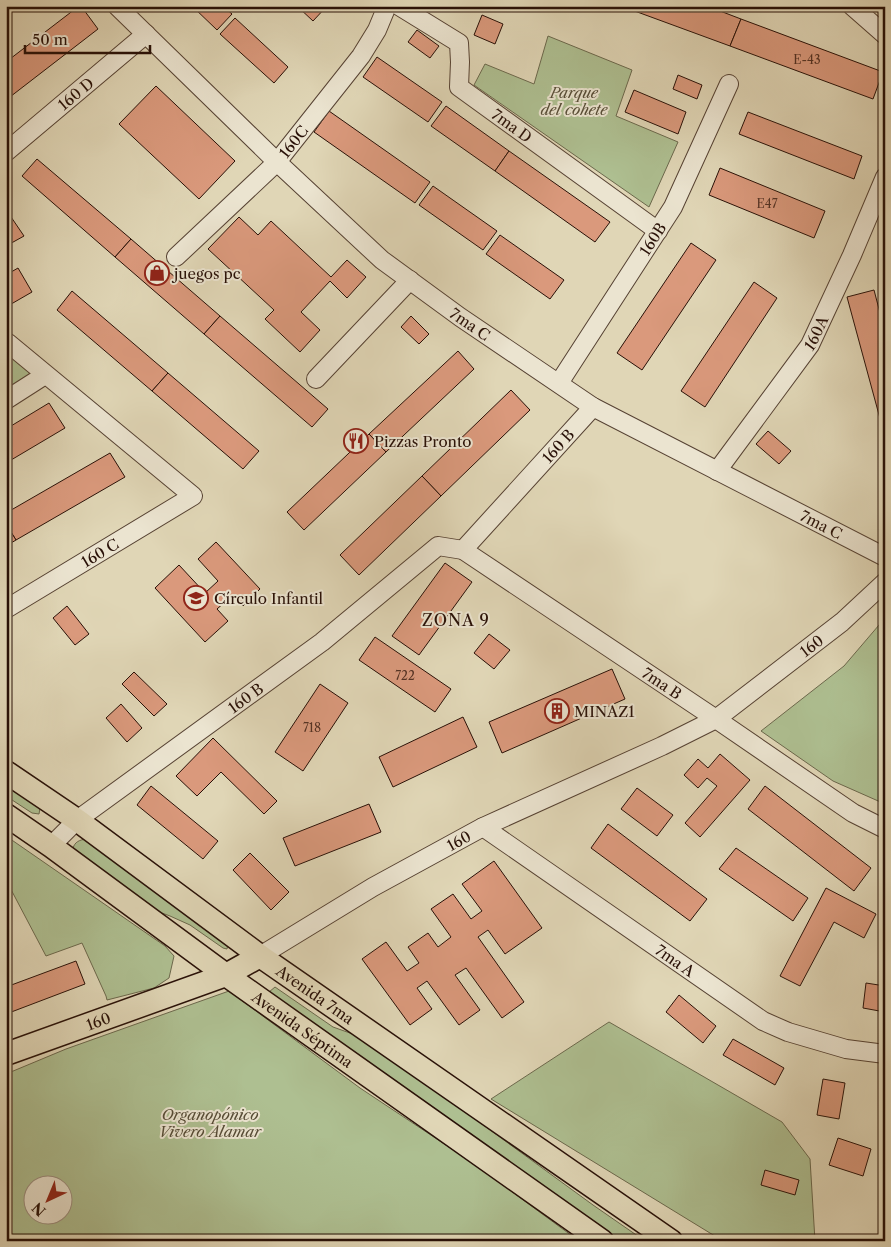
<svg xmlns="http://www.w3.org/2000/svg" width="891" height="1247" font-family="'Libre Caslon Text',serif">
<rect width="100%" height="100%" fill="#e0d6b6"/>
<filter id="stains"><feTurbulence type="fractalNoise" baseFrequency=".004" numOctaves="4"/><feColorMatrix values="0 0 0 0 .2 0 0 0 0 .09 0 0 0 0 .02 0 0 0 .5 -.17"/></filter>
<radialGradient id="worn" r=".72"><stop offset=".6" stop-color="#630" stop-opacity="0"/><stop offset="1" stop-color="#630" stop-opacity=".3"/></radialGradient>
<g fill="#aebf91" stroke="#6b684c" fill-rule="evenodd">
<polygon points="548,36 632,70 616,116 678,142 649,207 474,85 485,64 534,84"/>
<polygon points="6,344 45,375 6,400"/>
<polygon points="885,618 885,804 833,781 761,731 844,666"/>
<polygon points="6,783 40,808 39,814 32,813 6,796"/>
<polygon points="6,836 165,946 174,956 169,978 154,988 107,1000 106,996 82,943 46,956 6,880"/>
<path d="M86,839L228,944L227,949L223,948L190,925L170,916L154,910L73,848C75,842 79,840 86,839Z"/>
<polygon points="275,987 333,1027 364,1038 593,1205 645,1241 621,1241 269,992"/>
<path d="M229,991L360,1088L473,1163L579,1241H6V1074L66,1049ZM32,1184H62V1214H32Z"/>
<polygon points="609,1022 782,1122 810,1159 815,1241 723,1241 491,1099"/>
</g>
<g fill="#da997c" stroke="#281007">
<polygon points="79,6 81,6 98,29 6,100 6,62"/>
<polygon points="192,6 223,6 232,14 217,30"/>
<polygon points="297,6 327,6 313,21"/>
<polygon points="621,6 707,6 741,19 730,46"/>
<polygon points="482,15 503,24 495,44 474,35"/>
<polygon points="235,18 288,67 274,83 220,34"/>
<polygon points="741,19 883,72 873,99 730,46"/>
<polygon points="417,30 439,46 430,58 408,42"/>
<polygon points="377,57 442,102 428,122 363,77"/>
<polygon points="678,75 702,85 697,99 673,89"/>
<polygon points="156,86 235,161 199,199 119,124"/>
<polygon points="634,90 686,112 678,134 625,112"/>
<polygon points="446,106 509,151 495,171 431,126"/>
<polygon points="329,111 430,182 415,203 314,132"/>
<polygon points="748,112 862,156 854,179 739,134"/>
<polygon points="509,151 610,222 595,242 495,171"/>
<polygon points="37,159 131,239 115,257 22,176"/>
<polygon points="720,168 825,211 814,238 709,195"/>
<polygon points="433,186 497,231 483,250 419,205"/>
<polygon points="9,214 24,236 6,246 6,215"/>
<polygon points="239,217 258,235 271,221 331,277 347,260 366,277 347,298 330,281 301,312 320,330 300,352 265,319 274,310 208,249"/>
<polygon points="500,235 564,280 550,299 486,254"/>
<polygon points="131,239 220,316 204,334 115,257"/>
<polygon points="691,243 716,260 642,370 617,353"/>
<polygon points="18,268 32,292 6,307 6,275"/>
<polygon points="754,282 777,298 705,407 681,391"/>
<polygon points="874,290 885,332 885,437 847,297"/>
<polygon points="72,291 168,373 152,391 57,310"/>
<polygon points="220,316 328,409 312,427 204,334"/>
<polygon points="411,316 429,334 419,344 401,327"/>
<polygon points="458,351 474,369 386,452 369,434"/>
<polygon points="168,373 259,451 243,469 152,391"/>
<polygon points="511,390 530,410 441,496 422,476"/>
<polygon points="49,403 65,428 6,463 6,429"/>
<polygon points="768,431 791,451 779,464 756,444"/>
<polygon points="369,434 386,452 304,530 287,512"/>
<polygon points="110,453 125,477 16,540 6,524 6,513"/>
<polygon points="422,476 441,496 359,575 340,555"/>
<polygon points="6,524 16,540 6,546"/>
<polygon points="216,542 260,589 243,606 233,595 217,609 228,621 205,642 155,588 179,565 205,593 218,581 198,559"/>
<polygon points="445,563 472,582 419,655 392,636"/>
<polygon points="67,606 89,634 75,645 53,618"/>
<polygon points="489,634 510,650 494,669 474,653"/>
<polygon points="375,637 451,689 435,712 359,660"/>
<polygon points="612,669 625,699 502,753 489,722"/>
<polygon points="134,672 167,704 154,716 122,684"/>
<polygon points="320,684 348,703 303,771 275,752"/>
<polygon points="121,704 142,728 127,742 106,718"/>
<polygon points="463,717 477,747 393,787 379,757"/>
<polygon points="213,738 277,801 264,814 221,772 197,796 176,776"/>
<polygon points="720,754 750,780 700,837 685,823 717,786 707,778 698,788 684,775 698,759 708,768"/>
<polygon points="151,786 218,841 203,859 137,805"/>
<polygon points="765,786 871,868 854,891 748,809"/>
<polygon points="637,788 673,815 657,836 621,809"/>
<polygon points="369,804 381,832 295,866 283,838"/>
<polygon points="608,824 707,899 690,921 591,848"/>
<polygon points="736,848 808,898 793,921 719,869"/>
<polygon points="250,853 289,892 271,910 233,870"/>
<polygon points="494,861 542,928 505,954 488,930 478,937 524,1002 502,1018 466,968 455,975 480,1010 459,1025 427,981 417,988 432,1009 410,1025 362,959 386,942 407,971 419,963 408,947 428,933 438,947 451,937 431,909 453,894 471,919 482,911 462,884"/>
<polygon points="826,888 876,914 864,938 834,922 800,986 780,976"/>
<polygon points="76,961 85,984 6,1014 6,987"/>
<polygon points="866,983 885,986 885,1012 863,1008"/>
<polygon points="679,995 716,1026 703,1043 666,1012"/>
<polygon points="733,1039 784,1068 775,1085 723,1055"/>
<polygon points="823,1079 845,1083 839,1119 817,1115"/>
<polygon points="838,1138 871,1149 863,1176 829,1165"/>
<polygon points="765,1170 799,1180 795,1195 761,1185"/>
</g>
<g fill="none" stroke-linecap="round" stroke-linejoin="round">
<defs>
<g id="minor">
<path id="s1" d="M117,6L277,162L382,260L460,317L593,407L885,557"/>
<path id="s2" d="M399,6L459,43L460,62L459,87L658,231"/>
<polyline points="852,6 885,35"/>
<path id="s3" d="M6,152L146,34"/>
<path id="s4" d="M176,257L277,162L361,56L377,30L387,6"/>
<polyline points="6,344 8,343 193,496 6,609"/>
<polyline points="316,379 410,280"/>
<path id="s5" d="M559,383L673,207L729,84"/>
<polyline points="6,400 45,375"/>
<path id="s6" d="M717,471L810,345L852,255L885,177"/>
<path id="s7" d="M463,550L593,407"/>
<path id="s8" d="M483,827L763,1021L788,1032L846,1049L885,1054"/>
<path id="s9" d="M51,846L77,820L322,642L438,546L463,550L716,719L853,813L885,829"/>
<path id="s10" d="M260,956L373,887L483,827L662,746L716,719L842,622L885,582"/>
</g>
<g id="major">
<path id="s11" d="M6,772L77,820L260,956L671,1241"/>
<path id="s12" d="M6,815L51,846L226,975L602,1241"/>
<path id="s13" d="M6,1054L226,975L260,956"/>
</g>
</defs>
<use href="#minor" stroke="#564233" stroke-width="20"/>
<use href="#major" stroke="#281007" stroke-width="25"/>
<use href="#minor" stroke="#ebe4d0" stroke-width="18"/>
<use href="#major" stroke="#e0d6b6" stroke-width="22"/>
</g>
<defs>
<symbol id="shop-ring" viewBox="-11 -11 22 22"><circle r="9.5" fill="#ebe4d0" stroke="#8f2418" stroke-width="1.5"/><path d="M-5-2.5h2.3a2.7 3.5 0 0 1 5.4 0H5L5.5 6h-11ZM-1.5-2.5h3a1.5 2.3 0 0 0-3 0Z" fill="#8f2418"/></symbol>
<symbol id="restaurant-ring" viewBox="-11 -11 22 22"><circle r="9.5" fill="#ebe4d0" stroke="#8f2418" stroke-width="1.5"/><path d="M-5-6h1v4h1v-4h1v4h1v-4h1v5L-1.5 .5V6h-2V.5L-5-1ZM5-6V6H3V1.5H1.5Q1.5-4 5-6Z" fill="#8f2418"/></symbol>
<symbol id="school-ring" viewBox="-11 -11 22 22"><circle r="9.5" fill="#ebe4d0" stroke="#8f2418" stroke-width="1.5"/><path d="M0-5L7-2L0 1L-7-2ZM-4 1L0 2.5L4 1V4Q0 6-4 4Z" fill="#8f2418"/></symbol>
<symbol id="building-ring" viewBox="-11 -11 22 22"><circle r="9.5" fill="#ebe4d0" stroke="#8f2418" stroke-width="1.5"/><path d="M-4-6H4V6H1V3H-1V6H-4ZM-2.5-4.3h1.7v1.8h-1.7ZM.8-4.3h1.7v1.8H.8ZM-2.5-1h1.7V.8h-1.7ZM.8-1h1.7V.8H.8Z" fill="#8f2418"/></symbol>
</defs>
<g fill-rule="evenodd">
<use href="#shop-ring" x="143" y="259" width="28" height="28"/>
<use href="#restaurant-ring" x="342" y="427" width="28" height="28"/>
<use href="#school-ring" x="182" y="584" width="28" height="28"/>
<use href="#building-ring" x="543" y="697" width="28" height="28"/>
</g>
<g text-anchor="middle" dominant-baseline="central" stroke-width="4" stroke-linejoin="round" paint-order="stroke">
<g font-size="12" fill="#543224">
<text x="807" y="59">E-43</text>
<text x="767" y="203">E47</text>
<text x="405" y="675">722</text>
<text x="312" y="727">718</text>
</g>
<g font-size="15" font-style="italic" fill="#574d37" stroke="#ebe4d0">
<text x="574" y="92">Parque<tspan x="574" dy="17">del cohete</tspan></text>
<text x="210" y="1114">Organopónico<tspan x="210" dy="17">Vivero Alamar</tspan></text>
</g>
<g font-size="15" fill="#281007" stroke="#ebe4d0">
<text stroke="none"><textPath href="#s3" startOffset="91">160 D</textPath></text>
<text stroke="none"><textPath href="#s2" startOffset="180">7ma D</textPath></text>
<text stroke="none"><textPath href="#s4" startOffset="165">160C</textPath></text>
<text stroke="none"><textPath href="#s5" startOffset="172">160B</textPath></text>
<text stroke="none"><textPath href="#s1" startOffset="476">7ma C</textPath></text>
<text stroke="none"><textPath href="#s6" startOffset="170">160A</textPath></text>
<text stroke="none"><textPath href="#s7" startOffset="141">160 B</textPath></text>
<text stroke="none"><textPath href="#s1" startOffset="881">7ma C</textPath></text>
<text transform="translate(100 553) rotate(-31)">160 C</text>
<text stroke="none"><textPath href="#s10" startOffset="635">160</textPath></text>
<text stroke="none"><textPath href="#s9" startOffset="755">7ma B</textPath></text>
<text stroke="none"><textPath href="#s9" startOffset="245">160 B</textPath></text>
<text stroke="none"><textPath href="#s10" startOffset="230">160</textPath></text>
<text stroke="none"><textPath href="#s8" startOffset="234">7ma A</textPath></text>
<text stroke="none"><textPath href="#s11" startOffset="381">Avenida 7ma</textPath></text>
<text stroke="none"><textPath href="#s13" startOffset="98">160</textPath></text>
<text stroke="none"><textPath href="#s12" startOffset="366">Avenida Séptima</textPath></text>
</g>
<g font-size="15" fill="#281007" stroke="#ebe4d0" text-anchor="start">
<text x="174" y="273">juegos pc</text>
<text x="374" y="441">Pizzas Pronto</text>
<text x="214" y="598">Círculo Infantil</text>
<text x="574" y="711">MINAZ1</text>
</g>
<g font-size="16" letter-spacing="1" fill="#281007" stroke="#ebe4d0">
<text x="456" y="620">ZONA 9</text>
</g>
</g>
<rect width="891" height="1247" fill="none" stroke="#e0d6b6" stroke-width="25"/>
<rect x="8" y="8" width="876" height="1232" fill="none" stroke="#281007" stroke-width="2.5"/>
<rect x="12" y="12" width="866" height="1222" fill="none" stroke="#281007"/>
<g transform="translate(48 1200) rotate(224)"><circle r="24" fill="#ebe4d0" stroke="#9d8f80"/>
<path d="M0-4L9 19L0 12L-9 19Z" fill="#8f2418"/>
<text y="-8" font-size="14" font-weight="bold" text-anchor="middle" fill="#281007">N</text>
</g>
<path d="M25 45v8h125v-8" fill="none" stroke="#281007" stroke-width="2.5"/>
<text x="32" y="45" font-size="15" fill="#281007" stroke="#ebe4d0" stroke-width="4" paint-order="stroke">50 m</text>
<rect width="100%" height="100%" filter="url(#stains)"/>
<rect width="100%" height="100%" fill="url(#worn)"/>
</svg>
